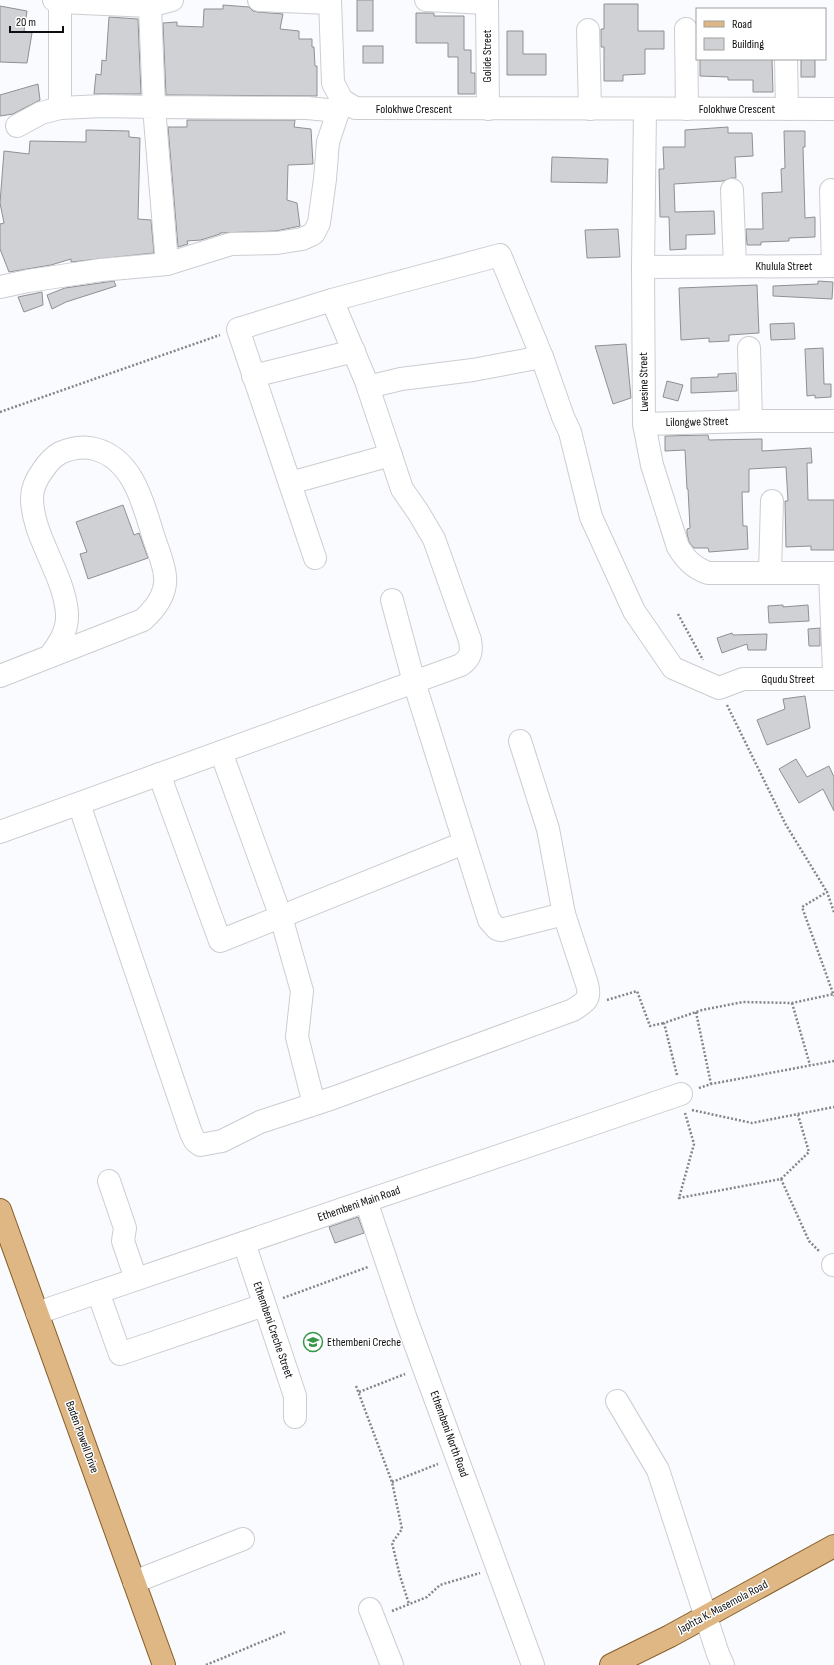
<svg xmlns="http://www.w3.org/2000/svg" width="834" height="1665" font-family="'Sofia Sans Condensed',sans-serif">
<rect width="100%" height="100%" fill="#f9fbfe"/>
<g fill="#cfd1d5" stroke="#8e9094">
<rect x="357" y="0" width="16" height="31"/>
<polygon points="604,4 638,4 638,31 664,31 664,49 645,49 645,74 623,75 623,81 604,81 604,47 601,47 601,29 604,29"/>
<polygon points="223,5 249,7 253,11 258,12 283,14 280,29 299,31 299,39 312,39 312,47 314,47 315,66 317,66 317,96 166,95 163,23 177,22 177,26 203,27 204,9 223,9"/>
<polygon points="0,6 27,11 24,31 32,33 27,63 0,62"/>
<polygon points="416,13 434,13 434,16 464,16 464,50 471,50 471,73 475,73 475,94 458,94 458,57 448,57 448,43 416,43"/>
<polygon points="109,17 138,19 141,94 94,94 96,74 101,75 102,60 106,61"/>
<polygon points="507,31 523,31 523,54 546,54 546,75 507,75"/>
<rect x="363" y="46" width="20" height="17"/>
<polygon points="700,59 772,59 773,92 753,92 753,80 728,80 728,77 700,76"/>
<rect x="801" y="59" width="14" height="18"/>
<polygon points="38,84 40,100 13,114 0,116 0,95"/>
<polygon points="187,120 295,120 294,127 311,129 313,164 288,165 287,200 297,203 300,226 276,231 220,233 220,234 201,240 187,241 188,244 178,247 168,127 187,127"/>
<polygon points="728,127 728,133 752,133 753,156 735,157 736,178 731,178 723,181 674,184 675,212 714,211 715,234 686,235 686,249 670,250 669,217 660,217 659,169 664,169 663,147 685,147 685,130"/>
<polygon points="86,130 129,131 129,137 140,138 138,219 151,220 154,253 71,262 71,259 51,265 9,272 0,249 0,224 4,223 0,203 4,151 29,154 30,141 86,142"/>
<polygon points="784,131 805,131 805,147 803,147 805,218 815,217 815,237 789,238 789,241 761,242 761,245 747,245 746,229 763,229 762,193 782,192 781,169 785,168"/>
<polygon points="552,157 608,159 607,183 551,182"/>
<polygon points="618,229 620,257 587,258 585,230"/>
<polygon points="114,281 116,286 66,302 52,309 47,295 65,288"/>
<polygon points="818,281 833,282 832,299 773,296 773,286 818,284"/>
<polygon points="757,285 759,333 729,335 729,341 709,342 709,338 681,340 679,288"/>
<polygon points="42,292 43,305 24,312 18,297"/>
<polygon points="794,323 795,339 771,340 770,324"/>
<polygon points="626,344 631,398 613,404 595,346"/>
<polygon points="823,348 824,384 831,384 831,397 815,398 815,395 807,396 805,349"/>
<polygon points="736,373 737,391 691,393 691,378 718,377 718,374"/>
<polygon points="667,381 683,385 678,401 663,397"/>
<polygon points="708,435 709,440 762,439 762,451 811,448 812,463 807,463 808,500 834,500 834,550 811,550 811,546 786,547 785,501 788,501 786,467 749,469 749,492 742,492 743,526 747,526 748,549 709,552 708,548 694,548 689,542 687,534 687,529 690,528 688,489 687,489 685,450 665,451 665,436"/>
<polygon points="123,505 134,535 139,533 148,558 88,579 80,554 87,552 76,522"/>
<polygon points="783,605 783,607 808,605 809,621 769,623 768,606"/>
<polygon points="820,628 820,646 809,646 808,629"/>
<polygon points="732,633 733,635 767,634 766,650 748,650 747,644 722,653 717,638"/>
<polygon points="805,696 810,728 767,745 757,720 785,709 783,699"/>
<polygon points="796,759 807,777 829,766 834,777 834,811 823,789 799,803 779,769"/>
<polygon points="358,1217 364,1233 335,1243 329,1227"/>
</g>
<g fill="none" stroke-linecap="round" stroke-linejoin="round">
<defs>
<g id="minor">
<polyline points="54,0 60,2 150,6 172,0"/>
<polyline points="259,0 330,3"/>
<polyline points="330,0 333,83 342,100 355,108 834,109"/>
<polyline points="426,0 487,3"/>
<polyline points="487,0 488,109"/>
<polyline points="60,2 60,108 103,106 154,107 167,264"/>
<polyline points="150,6 154,107 307,108 338,111"/>
<polyline points="686,29 687,109"/>
<polyline points="588,30 590,109"/>
<polyline points="786,59 787,109"/>
<path d="M645,109L643,267L644,424L652,465L678,547C686,560 694,568 708,573H834"/>
<polyline points="17,126 41,113 60,108"/>
<polyline points="732,190 735,266"/>
<polyline points="831,190 833,266"/>
<polyline points="643,267 834,266"/>
<polyline points="0,287 28,281 101,270 167,264 231,244 277,243 302,239 311,235 314,233 319,223 325,179 328,142 342,100"/>
<polyline points="749,348 751,421"/>
<polyline points="253,376 354,351"/>
<polyline points="368,387 401,379 473,370 542,357"/>
<polyline points="644,424 751,421 834,421"/>
<polyline points="290,483 391,455"/>
<polyline points="315,558 238,329 332,300 500,255 542,357 563,417 570,432 591,517 634,611 673,668 719,688 743,679 834,679"/>
<polyline points="770,573 772,501"/>
<polyline points="830,573 834,671"/>
<polyline points="392,600 414,682 489,920 497,929 501,930 564,914"/>
<path d="M0,676L143,620C155,609 167,594 165,576C164,563 157,548 153,535C143,503 133,459 95,449C84,446 71,448 60,453C53,457 47,464 43,470C37,478 32,488 32,498C32,536 64,574 67,613C68,631 59,644 49,657"/>
<polyline points="221,752 281,917 302,991 297,1037 314,1104"/>
<polyline points="159,774 220,941 464,843"/>
<path d="M79,804L191,1133L195,1141L200,1145L222,1141L260,1122L333,1098L573,1010C586,1002 591,999 587,984L564,914L548,829L520,741"/>
<path d="M0,832L461,665C471,658 472,651 470,640L434,539L418,512L402,489L366,381L332,300"/>
<polyline points="109,1181 125,1228 123,1241 136,1279"/>
<polyline points="366,1201 406,1319 533,1665"/>
<polyline points="244,1243 295,1396 295,1417"/>
<polyline points="833,1265 834,1265"/>
<polyline points="98,1292 120,1354 264,1305"/>
<polyline points="37,1313 681,1094"/>
<polyline points="617,1401 658,1470 718,1654 723,1665"/>
<polyline points="134,1582 243,1539"/>
<polyline points="370,1609 392,1665"/>
</g>
<g id="major">
<polyline points="0,1210 164,1665"/>
<polyline points="611,1665 670,1636 834,1546"/>
</g>
</defs>
<use href="#minor" stroke="#cbcdd1" stroke-width="24"/>
<use href="#major" stroke="#875d26" stroke-width="24"/>
<g stroke="#838587" stroke-width="2.5" stroke-dasharray="2 2" stroke-linecap="butt">
<polyline points="0,412 220,335"/>
<polyline points="678,614 703,660"/>
<polyline points="727,705 786,825 827,892"/>
<polyline points="834,912 827,892 802,907 834,996"/>
<polyline points="607,1000 637,991 650,1026 664,1023"/>
<polyline points="792,1003 810,1065"/>
<polyline points="696,1012 711,1084"/>
<polyline points="677,1075 664,1023 702,1010 743,1002 792,1003 834,994"/>
<polyline points="699,1088 711,1084 834,1061"/>
<polyline points="692,1110 752,1123 834,1107"/>
<polyline points="685,1113 694,1144 679,1198 781,1179 809,1241 820,1252"/>
<polyline points="781,1179 809,1152 798,1115"/>
<polyline points="283,1298 368,1267"/>
<polyline points="356,1386 392,1482 402,1529 392,1543 400,1576 409,1604"/>
<polyline points="359,1392 405,1374"/>
<polyline points="392,1482 438,1464"/>
<polyline points="392,1611 427,1597 440,1585 480,1573"/>
<polyline points="206,1665 285,1632"/>
</g>
<use href="#minor" stroke="#fff" stroke-width="22"/>
<use href="#major" stroke="#deb785" stroke-width="22"/>
</g>
<defs>
<symbol id="school-ring" viewBox="-11 -11 22 22"><circle r="9.5" fill="#fff" stroke="#389649" stroke-width="1.5"/><path d="M0-5L7-2L0 1L-7-2ZM-4 1L0 2.5L4 1V4Q0 6-4 4Z" fill="#389649"/></symbol>
</defs>
<g fill-rule="evenodd">
<use href="#school-ring" x="302" y="1331" width="22" height="22"/>
</g>
<g text-anchor="middle" dominant-baseline="central" stroke-width="3" stroke-linejoin="round" paint-order="stroke">
<g font-size="12" fill="#0d0e0f" stroke="#fff">
<text transform="translate(487 56) rotate(-90)">Golide Street</text>
<text x="414" y="109">Folokhwe Crescent</text>
<text x="737" y="109">Folokhwe Crescent</text>
<text x="784" y="266">Khulula Street</text>
<text transform="translate(644 382) rotate(-91)">Lwesine Street</text>
<text transform="translate(697 422) rotate(-1)">Lilongwe Street</text>
<text x="788" y="679">Gqudu Street</text>
<text transform="translate(359 1204) rotate(-19)">Ethembeni Main Road</text>
<text transform="translate(273 1330) rotate(71)">Ethembeni Creche Street</text>
<text transform="translate(449 1434) rotate(70)">Ethembeni North Road</text>
<text transform="translate(82 1437) rotate(70)">Baden Powell Drive</text>
<text transform="translate(723 1607) rotate(-28)">Japhta K. Masemola Road</text>
</g>
<g font-size="12" fill="#0d0e0f" stroke="#fff" text-anchor="start">
<text x="327" y="1342">Ethembeni Creche</text>
</g>
</g>
<rect x="696" y="8" width="130" height="52" fill="#ffffff" stroke="#9e9f9f"/>
<rect x="704" y="21" width="20" height="6" fill="#deb785" stroke="#9e9f9f"/>
<text x="732" y="28" font-size="12" fill="#0d0e0f">Road</text>
<rect x="704" y="38" width="20" height="12" fill="#cfd1d5" stroke="#9e9f9f"/>
<text x="732" y="48" font-size="12" fill="#0d0e0f">Building</text>
<path d="M10 26v6h53v-6" fill="none" stroke="#0d0e0f" stroke-width="2"/>
<text x="16" y="26" font-size="12" fill="#0d0e0f" stroke="#ffffff" stroke-width="3" paint-order="stroke">20 m</text>
</svg>
